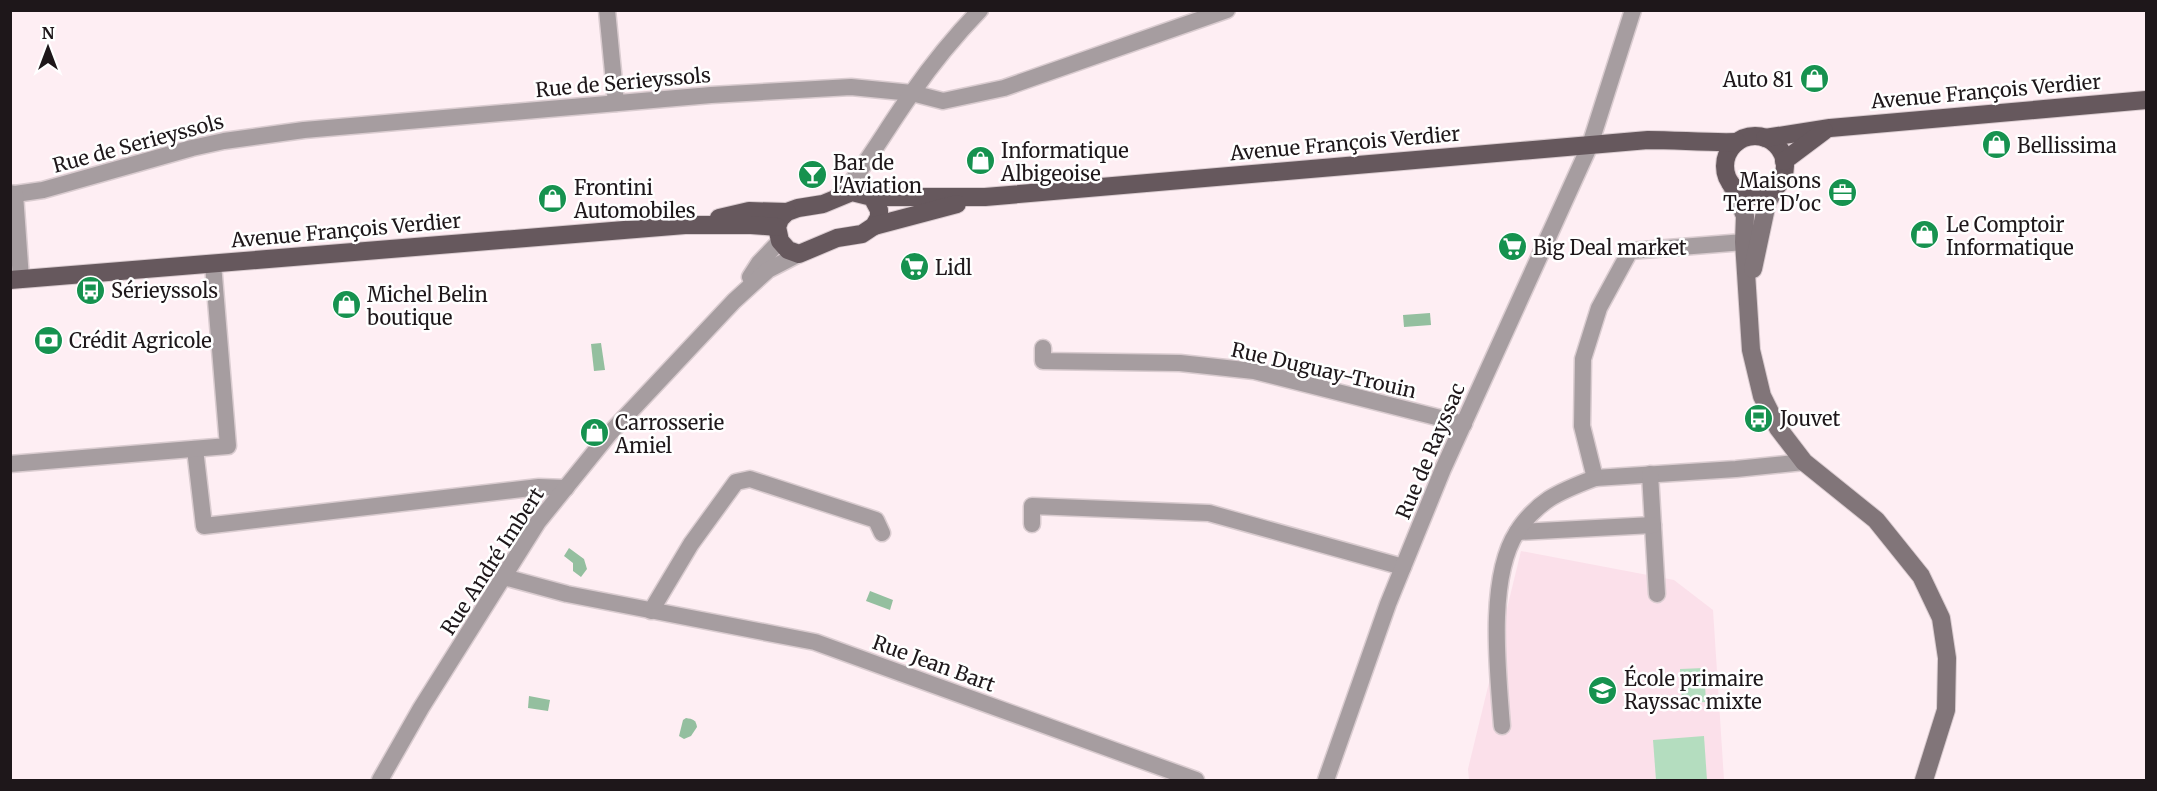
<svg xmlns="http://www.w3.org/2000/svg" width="2157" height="791" font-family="Merriweather,serif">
<rect width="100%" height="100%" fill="#feeef3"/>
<polygon fill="#fbe0ea" points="1521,551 1674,580 1713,610 1724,780 1469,780 1468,769"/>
<g fill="#b4ddbf">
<polygon points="1704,668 1706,702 1682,703 1680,669"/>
<polygon points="1704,736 1707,780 1656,780 1653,740"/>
</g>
<g fill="#94bf9f">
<polygon points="1430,313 1431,325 1404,327 1403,315"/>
<polygon points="601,343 605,370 594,371 591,344"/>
<polygon points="569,548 584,559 587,569 581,577 573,571 573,563 564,556"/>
<polygon points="870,591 893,600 890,610 866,601"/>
<polygon points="529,696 550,700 548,711 528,708"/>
<path d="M686,718C693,719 696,720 697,727L691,736L684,739L679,736L683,720Z"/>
</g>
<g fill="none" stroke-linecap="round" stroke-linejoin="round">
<defs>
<g id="street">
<polyline points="607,10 616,103"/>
<polyline points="10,193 15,194 43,190 192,148 224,141 304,130 711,95 851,87 912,93 943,101 1004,88 1227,10"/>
<polyline points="15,194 21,279"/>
<path d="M840,197C867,164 887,128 912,93C932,64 955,36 980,10"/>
<polyline points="1744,242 1630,251 1599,308 1583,359 1582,426 1595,478 1736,469 1804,462"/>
<polyline points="750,277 759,263 780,241"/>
<polyline points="1043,348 1043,361 1180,363 1254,371 1464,424"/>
<polyline points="195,449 204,526 539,487 566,488"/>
<polyline points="10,464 228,446 213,264"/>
<polyline points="1650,474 1657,594"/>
<polyline points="1032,524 1032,506 1209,513 1403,567"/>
<polyline points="1517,532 1653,525"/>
<polyline points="504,577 567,594 815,642 1196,780"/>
<polyline points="651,611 691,544 736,482 750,479 876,520 882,533"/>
<path d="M1502,726C1498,673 1487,578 1517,532C1524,520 1537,507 1549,499C1563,490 1579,484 1595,478"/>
<polyline points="380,780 421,708 538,522 610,433 734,301 768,270 799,254"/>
<polyline points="1326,780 1388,604 1443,469 1590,145 1633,10"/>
</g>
<g id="secondary">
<polyline points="1731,184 1745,216 1744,242 1751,350 1762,396 1778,428 1804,462 1876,520 1921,576 1941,618 1947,658 1946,710 1924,780"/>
<polyline points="1753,269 1767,203 1777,185"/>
</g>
<g id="primary">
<circle cx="1755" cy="166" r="30"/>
<polyline points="1765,138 1830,128 2146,100"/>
<polyline points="1784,161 1824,131"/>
<path d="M872,197L879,210V217L874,226L862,234L837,238L799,254L788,250L780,241L777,227L780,219L787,212L798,208L823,204L852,192L872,197H985L1648,140C1678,140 1707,143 1737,142"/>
<polyline points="719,218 749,211 787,212"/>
<polyline points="874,226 957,204"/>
<polyline points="10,280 685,225 751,225 777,227"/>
</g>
</defs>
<use href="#street" stroke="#daccd0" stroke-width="19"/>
<use href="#secondary" stroke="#daccd0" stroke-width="20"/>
<use href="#primary" stroke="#daccd0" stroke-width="20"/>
<use href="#street" stroke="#a69da0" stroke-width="16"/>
<use href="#secondary" stroke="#817579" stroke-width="18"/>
<use href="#primary" stroke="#66585d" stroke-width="18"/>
</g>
<defs>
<symbol id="shop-disc" viewBox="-11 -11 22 22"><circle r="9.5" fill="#16924f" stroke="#fff"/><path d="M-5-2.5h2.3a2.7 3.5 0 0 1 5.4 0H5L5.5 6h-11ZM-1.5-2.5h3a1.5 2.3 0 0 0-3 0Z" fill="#fff"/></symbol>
<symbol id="bar-disc" viewBox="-11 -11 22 22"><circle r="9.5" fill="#16924f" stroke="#fff"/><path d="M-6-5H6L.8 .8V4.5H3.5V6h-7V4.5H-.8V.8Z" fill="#fff"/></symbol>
<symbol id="office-disc" viewBox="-11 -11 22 22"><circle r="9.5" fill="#16924f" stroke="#fff"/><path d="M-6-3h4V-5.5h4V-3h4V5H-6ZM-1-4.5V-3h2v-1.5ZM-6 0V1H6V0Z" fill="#fff"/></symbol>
<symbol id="supermarket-disc" viewBox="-11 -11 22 22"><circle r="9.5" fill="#16924f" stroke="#fff"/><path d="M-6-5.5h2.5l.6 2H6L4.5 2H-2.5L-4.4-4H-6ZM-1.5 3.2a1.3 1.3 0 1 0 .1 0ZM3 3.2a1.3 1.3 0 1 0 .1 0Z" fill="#fff"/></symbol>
<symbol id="bus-disc" viewBox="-11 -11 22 22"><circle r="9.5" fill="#16924f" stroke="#fff"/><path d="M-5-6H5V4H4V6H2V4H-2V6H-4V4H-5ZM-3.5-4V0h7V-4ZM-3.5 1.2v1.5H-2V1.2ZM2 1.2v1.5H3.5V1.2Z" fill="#fff"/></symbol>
<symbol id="bank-disc" viewBox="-11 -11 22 22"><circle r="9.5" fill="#16924f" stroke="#fff"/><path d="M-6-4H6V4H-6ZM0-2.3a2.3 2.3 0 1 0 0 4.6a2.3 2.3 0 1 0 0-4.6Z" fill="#fff"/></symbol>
<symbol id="school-disc" viewBox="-11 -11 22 22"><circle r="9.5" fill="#16924f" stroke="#fff"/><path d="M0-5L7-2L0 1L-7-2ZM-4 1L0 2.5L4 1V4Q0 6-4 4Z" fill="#fff"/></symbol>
</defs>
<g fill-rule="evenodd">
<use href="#shop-disc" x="1798" y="62" width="33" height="33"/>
<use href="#shop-disc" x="1980" y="128" width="33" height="33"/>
<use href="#shop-disc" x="964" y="144" width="33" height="33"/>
<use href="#bar-disc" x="796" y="158" width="33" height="33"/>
<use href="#office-disc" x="1826" y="176" width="33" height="33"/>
<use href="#shop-disc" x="536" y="182" width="33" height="33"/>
<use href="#shop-disc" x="1908" y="218" width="33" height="33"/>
<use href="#supermarket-disc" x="1496" y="230" width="33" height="33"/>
<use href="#supermarket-disc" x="898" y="250" width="33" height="33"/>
<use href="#bus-disc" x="74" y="274" width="33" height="33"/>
<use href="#shop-disc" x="330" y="288" width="33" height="33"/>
<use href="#bank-disc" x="32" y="324" width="33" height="33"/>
<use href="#bus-disc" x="1742" y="402" width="33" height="33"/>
<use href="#shop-disc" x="578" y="416" width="33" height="33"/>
<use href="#school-disc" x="1586" y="674" width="33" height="33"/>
</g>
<g text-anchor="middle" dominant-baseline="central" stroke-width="5" stroke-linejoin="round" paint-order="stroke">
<g font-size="20" fill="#1e171a" stroke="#fff" text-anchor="start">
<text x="1793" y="79" text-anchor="end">Auto 81</text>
<text x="2017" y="145">Bellissima</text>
<text x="1001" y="150">Informatique<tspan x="1001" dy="23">Albigeoise</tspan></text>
<text x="833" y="162">Bar de<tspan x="833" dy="23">l'Aviation</tspan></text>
<text x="1821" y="180" text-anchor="end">Maisons<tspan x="1821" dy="23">Terre D'oc</tspan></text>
<text x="574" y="187">Frontini<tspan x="574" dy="23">Automobiles</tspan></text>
<text x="1946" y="224">Le Comptoir<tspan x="1946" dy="23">Informatique</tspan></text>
<text x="1533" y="247">Big Deal market</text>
<text x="935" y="267">Lidl</text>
<text x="111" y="290">Sérieyssols</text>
<text x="367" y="294">Michel Belin<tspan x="367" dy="23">boutique</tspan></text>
<text x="69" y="340">Crédit Agricole</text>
<text x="1780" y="418">Jouvet</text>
<text x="615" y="422">Carrosserie<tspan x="615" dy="23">Amiel</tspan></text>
<text x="1624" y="678">École primaire<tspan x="1624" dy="23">Rayssac mixte</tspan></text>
</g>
<g font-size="20" fill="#1e171a" stroke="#fff">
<text transform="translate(623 82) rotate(-5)">Rue de Serieyssols</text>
<text transform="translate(1986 91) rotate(-5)">Avenue François Verdier</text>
<text transform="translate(138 143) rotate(-15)">Rue de Serieyssols</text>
<text transform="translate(1345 143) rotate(-5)">Avenue François Verdier</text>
<text transform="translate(346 230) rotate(-5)">Avenue François Verdier</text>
<text transform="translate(1324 370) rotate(13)">Rue Duguay-Trouin</text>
<text transform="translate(1430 451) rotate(-67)">Rue de Rayssac</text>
<text transform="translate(492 561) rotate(-57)">Rue André Imbert</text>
<text transform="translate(934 663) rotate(20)">Rue Jean Bart</text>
</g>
</g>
<rect width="2157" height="791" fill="none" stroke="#1e171a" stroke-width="24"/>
<g transform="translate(48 48)" stroke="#ffffff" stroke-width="4.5" paint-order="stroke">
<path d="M0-4.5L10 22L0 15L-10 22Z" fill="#1e171a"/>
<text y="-9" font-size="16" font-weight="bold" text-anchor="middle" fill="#1e171a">N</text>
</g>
</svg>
